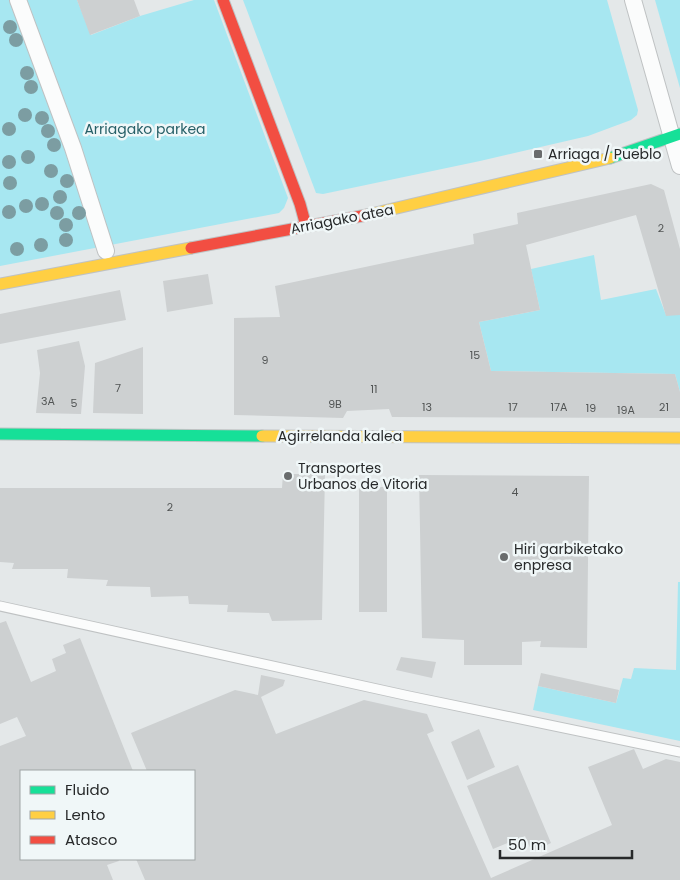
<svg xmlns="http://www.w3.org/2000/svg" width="680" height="880" font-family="Poppins,sans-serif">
<rect width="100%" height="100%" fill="#e4e8e9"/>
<g fill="#a7e7f1">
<polygon points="0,0 77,0 91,35 140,16 194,0 214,0 288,198 284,208 279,213 0,266"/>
<polygon points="243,0 607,0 638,110 637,115 631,120 588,136 480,161 323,194 316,193"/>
<polygon points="655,0 680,0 680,88"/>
<polygon points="594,255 601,300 656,289 666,315 680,315 680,392 675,374 491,371 479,322 540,310 531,269"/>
<polygon points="678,582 680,582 680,741 533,710 538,686 616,703 623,678 631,679 634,668 676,670"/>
</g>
<g fill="#cdd0d1">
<polygon points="77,0 134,0 140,16 90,35"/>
<polygon points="651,184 664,190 680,249 680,315 666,316 636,215 526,245 540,310 479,322 491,371 675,374 680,392 680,418 392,417 389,409 347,411 343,418 234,415 234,318 280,317 275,286 474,244 473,234 518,224 517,213"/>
<polygon points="208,274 213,304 167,312 163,281"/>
<polygon points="120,290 126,320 0,344 0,314"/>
<polygon points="79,341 85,366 81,414 36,413 40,373 37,350"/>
<polygon points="143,347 143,414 93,413 95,363"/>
<polygon points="283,474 325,474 322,620 272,621 269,613 227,612 228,605 189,604 188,596 151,597 150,587 106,586 108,580 67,578 68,569 12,569 14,563 0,562 0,488 282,488"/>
<polygon points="419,475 589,476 587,648 540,647 541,641 522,642 522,665 464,665 464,640 422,638"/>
<rect x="359" y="487" width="28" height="125"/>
<polygon points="6,621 31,682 56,671 52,659 66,653 63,645 80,638 133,771 21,771 21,859 118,859 119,861 107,865 113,880 0,880 0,746 26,736 17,717 0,724 0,623"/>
<polygon points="401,657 436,662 432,678 396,670"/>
<polygon points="541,673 619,690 616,703 538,686"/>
<polygon points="261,675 285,680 283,686 261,697 276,734 364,700 427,714 434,731 427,734 491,878 612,825 588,767 634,749 643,769 666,759 680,762 680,880 145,880 136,859 194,859 194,771 147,771 131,733 235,690 258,695"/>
<polygon points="479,729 495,767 467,780 451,742"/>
<polygon points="518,765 551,843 532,852 525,836 493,849 467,786"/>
</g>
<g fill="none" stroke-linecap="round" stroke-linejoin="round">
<defs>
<polyline id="lane" points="0,606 409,696 680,752"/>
<g id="street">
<polyline points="18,0 73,148 106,251"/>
<polyline points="633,0 680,166"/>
</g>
<g id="fast">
<polyline points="610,158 680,134"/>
<polyline points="0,434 262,436"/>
</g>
<g id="slow">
<polyline points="367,215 610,158"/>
<polyline points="0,284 191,248"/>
<polyline points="262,436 680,438"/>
</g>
<g id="jam">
<polyline points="223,0 300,204 306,226"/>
<polyline points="191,248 367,215"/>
</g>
</defs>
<use href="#lane" stroke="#bfc2c3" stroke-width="11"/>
<use href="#street" stroke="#bfc2c3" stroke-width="18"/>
<use href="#fast" stroke="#bfc2c3" stroke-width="13"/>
<use href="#slow" stroke="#bfc2c3" stroke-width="13"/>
<use href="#jam" stroke="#bfc2c3" stroke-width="13"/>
<use href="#lane" stroke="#fbfcfc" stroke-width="9"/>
<use href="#street" stroke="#fbfcfc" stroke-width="16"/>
<use href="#fast" stroke="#16e098" stroke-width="11"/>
<use href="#slow" stroke="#ffcf43" stroke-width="11"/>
<use href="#jam" stroke="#f24e42" stroke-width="11"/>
</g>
<g fill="#7c9da2">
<circle cx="10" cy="27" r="7"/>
<circle cx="16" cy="40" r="7"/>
<circle cx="27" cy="73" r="7"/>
<circle cx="31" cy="87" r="7"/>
<circle cx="25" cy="115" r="7"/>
<circle cx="42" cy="118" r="7"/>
<circle cx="9" cy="129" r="7"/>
<circle cx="48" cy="131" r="7"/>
<circle cx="54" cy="145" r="7"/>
<circle cx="28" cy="157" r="7"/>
<circle cx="9" cy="162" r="7"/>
<circle cx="51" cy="171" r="7"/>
<circle cx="67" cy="181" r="7"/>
<circle cx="10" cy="183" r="7"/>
<circle cx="60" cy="197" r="7"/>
<circle cx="42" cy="204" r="7"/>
<circle cx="26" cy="206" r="7"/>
<circle cx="9" cy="212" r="7"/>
<circle cx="57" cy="213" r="7"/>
<circle cx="79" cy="213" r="7"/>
<circle cx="66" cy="225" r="7"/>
<circle cx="66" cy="240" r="7"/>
<circle cx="41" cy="245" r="7"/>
<circle cx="17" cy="249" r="7"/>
</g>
<g fill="#696c6d" stroke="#f0f7f8" stroke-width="2">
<rect x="533" y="149" width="10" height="10" rx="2.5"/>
<circle cx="288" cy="476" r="5"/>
<circle cx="504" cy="557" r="5"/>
</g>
<g text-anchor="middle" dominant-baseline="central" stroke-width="5" stroke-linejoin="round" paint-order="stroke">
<g font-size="11" fill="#515454">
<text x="661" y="228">2</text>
<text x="475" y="355">15</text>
<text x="265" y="360">9</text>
<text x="118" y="388">7</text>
<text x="374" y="389">11</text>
<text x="48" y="401">3A</text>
<text x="74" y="403">5</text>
<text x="335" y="404">9B</text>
<text x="427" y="407">13</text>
<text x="513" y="407">17</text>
<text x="559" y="407">17A</text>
<text x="664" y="407">21</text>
<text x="591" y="408">19</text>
<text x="626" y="410">19A</text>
<text x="515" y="492">4</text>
<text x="170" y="507">2</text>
</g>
<g font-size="14" fill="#276068" stroke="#f0f7f8">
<text x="145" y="129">Arriagako parkea</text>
</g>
<g font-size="14" fill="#27292a" stroke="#f0f7f8" text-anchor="start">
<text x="548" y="154">Arriaga / Pueblo</text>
<text x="298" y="468">Transportes<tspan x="298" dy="16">Urbanos de Vitoria</tspan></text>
<text x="514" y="549">Hiri garbiketako<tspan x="514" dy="16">enpresa</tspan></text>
</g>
<g font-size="14" fill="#27292a" stroke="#f0f7f8">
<text transform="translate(342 219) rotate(-11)">Arriagako atea</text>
<text x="340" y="436">Agirrelanda kalea</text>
</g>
</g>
<rect x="20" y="770" width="175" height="90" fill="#f0f7f8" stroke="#a0a5a6"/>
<rect x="30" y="786" width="25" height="8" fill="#16e098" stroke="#a0a5a6"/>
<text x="65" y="795" font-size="15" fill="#27292a">Fluido</text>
<rect x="30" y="811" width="25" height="8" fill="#ffcf43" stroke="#a0a5a6"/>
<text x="65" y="820" font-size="15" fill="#27292a">Lento</text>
<rect x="30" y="836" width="25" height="8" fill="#f24e42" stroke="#a0a5a6"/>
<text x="65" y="845" font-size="15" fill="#27292a">Atasco</text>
<path d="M500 850v8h132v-8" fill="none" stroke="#27292a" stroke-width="2.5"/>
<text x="508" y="850" font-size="15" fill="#27292a" stroke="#f0f7f8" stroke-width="4" paint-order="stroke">50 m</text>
</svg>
